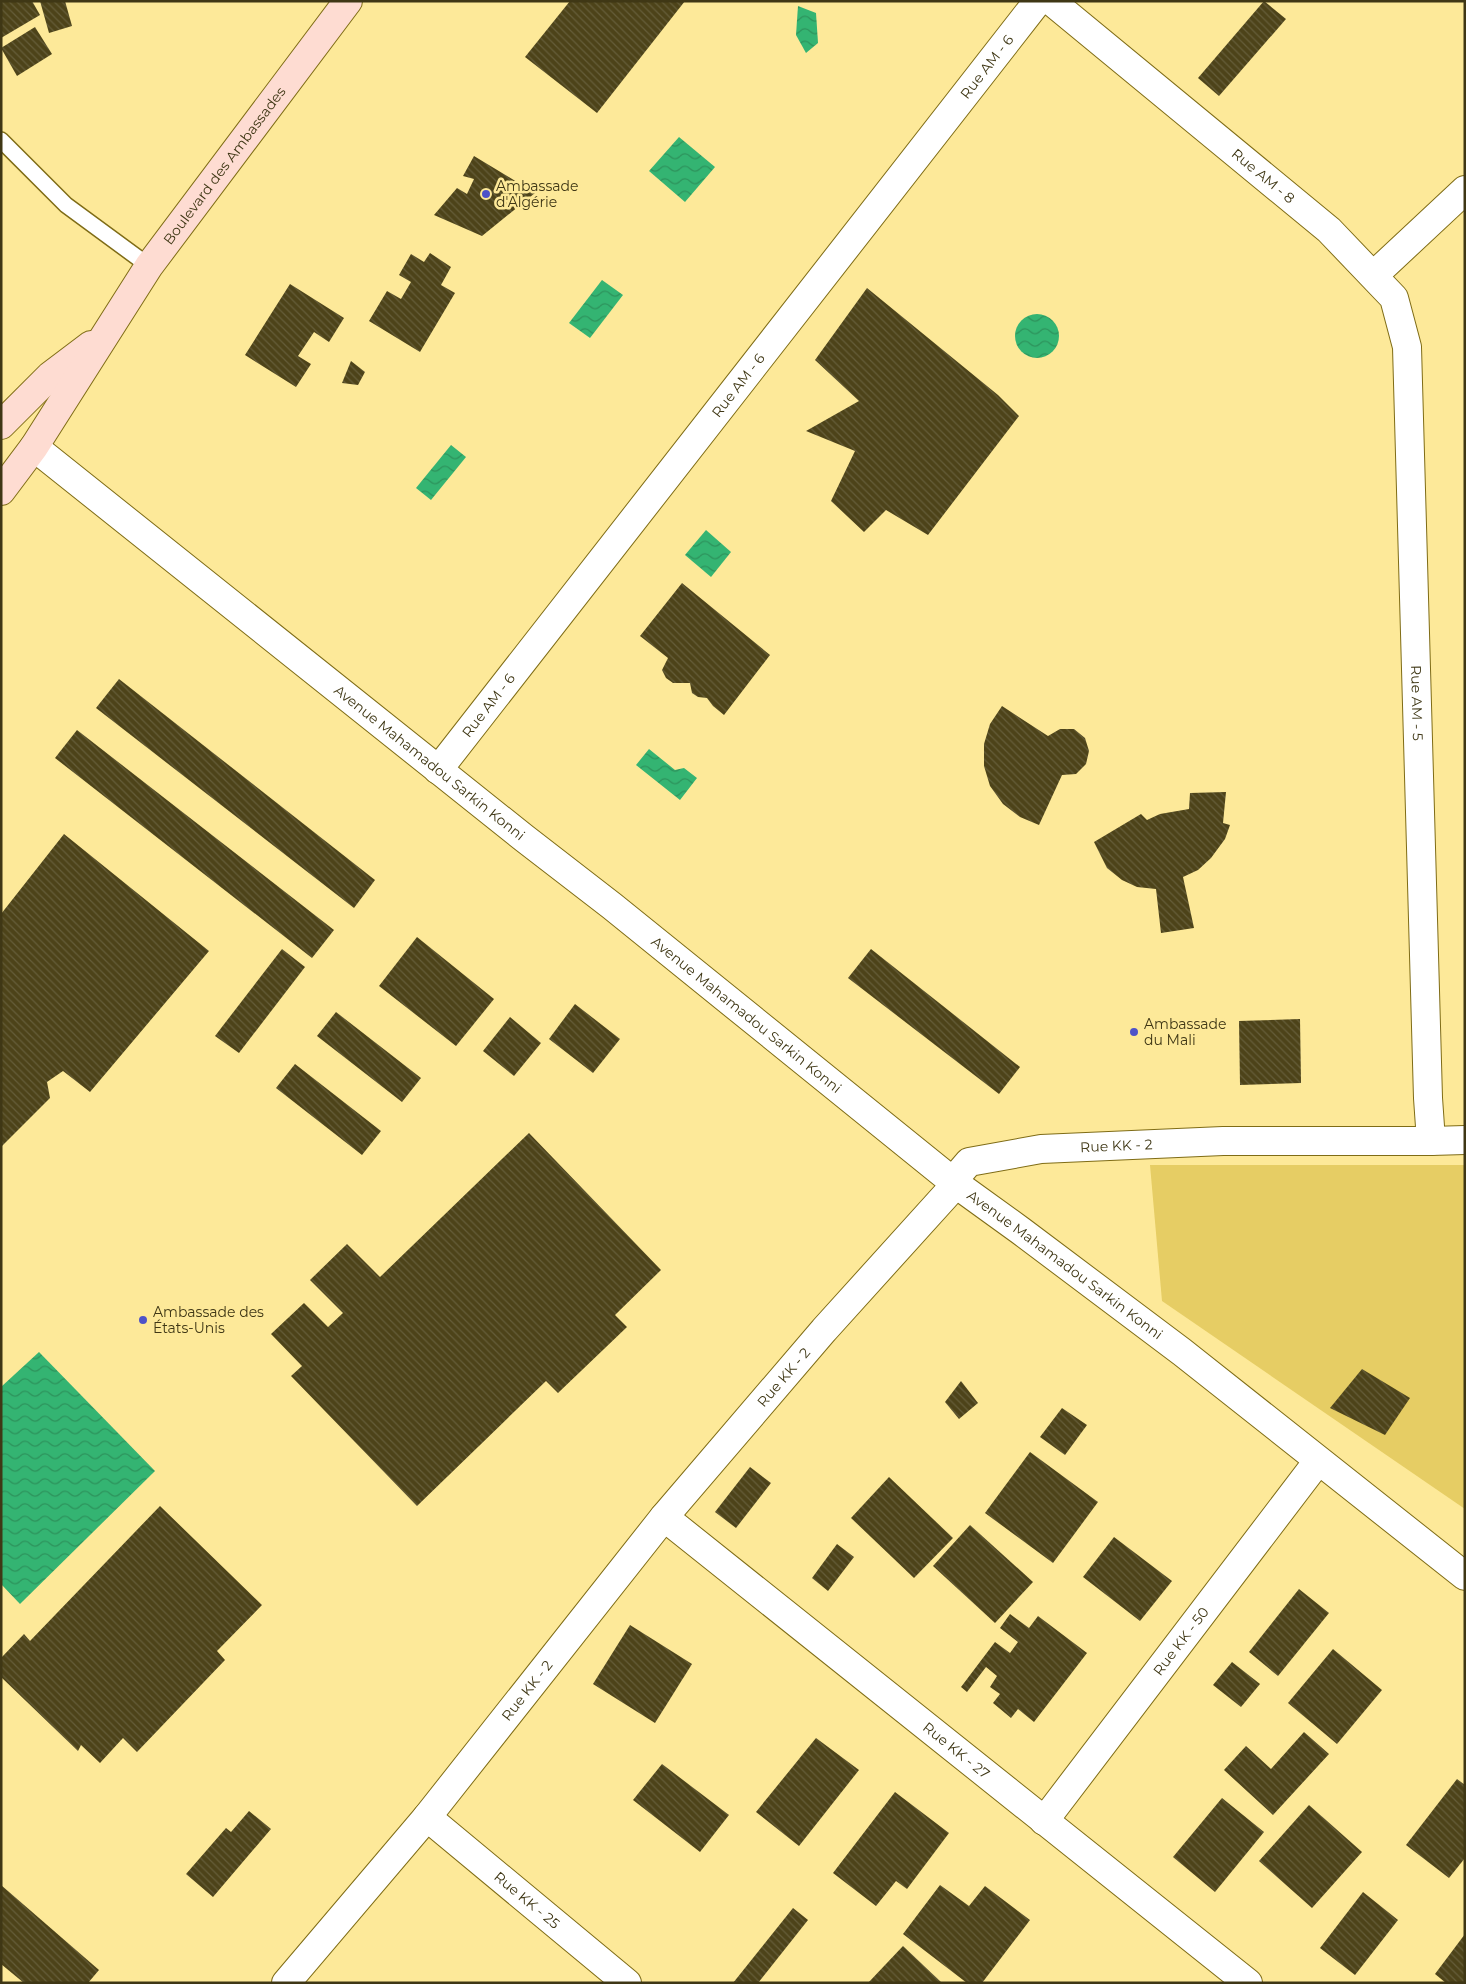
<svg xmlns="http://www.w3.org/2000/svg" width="1466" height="1984" font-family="Montserrat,sans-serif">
<defs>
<pattern id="water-waves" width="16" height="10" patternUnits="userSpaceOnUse" patternTransform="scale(1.25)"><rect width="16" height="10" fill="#34b472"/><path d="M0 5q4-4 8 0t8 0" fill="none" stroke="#2d935c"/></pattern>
<pattern id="building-back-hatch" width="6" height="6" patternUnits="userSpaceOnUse" patternTransform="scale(1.25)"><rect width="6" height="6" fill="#4d4319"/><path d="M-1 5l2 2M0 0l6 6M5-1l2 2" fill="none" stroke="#655d39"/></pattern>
</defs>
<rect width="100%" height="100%" fill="#fde999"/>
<polygon fill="#e6cd64" points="1150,1165 1465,1165 1465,1509 1162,1301"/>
<g fill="url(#water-waves)">
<polygon points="798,6 816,13 818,43 806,53 796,35"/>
<polygon points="679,137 715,167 685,202 649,171"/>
<polygon points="602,280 623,295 590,338 569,323"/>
<circle cx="1037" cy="336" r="22"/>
<polygon points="451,445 466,457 431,500 416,488"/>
<polygon points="706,530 731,552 711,577 685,555"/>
<polygon points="649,749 675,770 684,768 697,778 680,800 636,765"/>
<polygon points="39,1352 155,1471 20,1604 1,1584 1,1387"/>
</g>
<g fill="url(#building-back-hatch)">
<polygon points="1,1 32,1 40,15 1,38"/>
<polygon points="40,1 65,1 72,26 49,33"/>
<polygon points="570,1 685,1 597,113 525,57"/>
<polygon points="1264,1 1286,19 1219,96 1198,78"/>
<polygon points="35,27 52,54 17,76 1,48"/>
<polygon points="474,156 535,193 482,236 434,215 457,188 467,194 474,179 463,176"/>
<polygon points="430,253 451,267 441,285 455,293 420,352 369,321 387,291 401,299 411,282 399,275 411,254 424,262"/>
<polygon points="290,284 344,318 329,342 314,332 298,356 311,364 296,387 245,355"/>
<polygon points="867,288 998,395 1019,416 928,535 886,510 864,532 831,501 855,451 806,431 859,401 815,360"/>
<polygon points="351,361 365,372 358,385 342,383"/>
<polygon points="682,583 770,655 724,715 713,706 707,698 698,697 692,693 690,683 673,683 666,678 662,670 668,658 640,636"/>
<polygon points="119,679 375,880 354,908 96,708"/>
<polygon points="1002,706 1048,736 1060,729 1074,729 1085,738 1089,751 1086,764 1076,774 1062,775 1039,825 1020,817 1003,804 990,786 984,766 984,744 990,724"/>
<polygon points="77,730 334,930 312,958 55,758"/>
<polygon points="1226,792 1223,823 1230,825 1225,839 1211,858 1198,870 1183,877 1194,928 1161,933 1156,889 1137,887 1122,880 1107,868 1094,842 1141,814 1147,820 1160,814 1189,809 1190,793"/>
<polygon points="64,834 209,951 90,1092 63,1071 47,1082 50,1098 1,1147 1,914"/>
<polygon points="417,937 494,999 456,1046 379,986"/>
<polygon points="282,949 305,967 239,1053 215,1036"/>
<polygon points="871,949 1020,1067 999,1094 848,978"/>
<polygon points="575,1004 620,1039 593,1073 549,1039"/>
<polygon points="336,1012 421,1078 402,1102 317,1036"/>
<polygon points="510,1017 541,1043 514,1076 483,1051"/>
<polygon points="1300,1019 1301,1083 1240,1085 1239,1021"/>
<polygon points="295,1064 381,1131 362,1155 276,1088"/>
<polygon points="529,1133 661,1270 615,1315 627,1327 558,1393 546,1381 417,1506 291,1376 302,1366 271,1334 304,1303 328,1327 343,1313 310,1280 347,1244 380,1277"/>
<polygon points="1362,1369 1410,1398 1385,1435 1330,1408"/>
<polygon points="961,1381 978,1403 959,1419 945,1402"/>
<polygon points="1062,1408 1087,1425 1065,1455 1040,1437"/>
<polygon points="1030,1452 1098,1502 1053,1563 985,1513"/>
<polygon points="750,1467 771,1483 736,1528 715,1512"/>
<polygon points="889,1477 953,1538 914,1578 851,1518"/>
<polygon points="160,1506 262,1605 217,1651 225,1660 137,1752 123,1738 100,1763 81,1745 78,1751 1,1677 1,1658 24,1634 30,1641"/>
<polygon points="970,1525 1033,1582 995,1623 933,1566"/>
<polygon points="1114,1537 1172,1581 1140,1621 1083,1577"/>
<polygon points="837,1544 854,1557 828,1591 812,1578"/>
<polygon points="1299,1589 1329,1613 1278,1676 1249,1652"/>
<polygon points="1010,1614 1029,1628 1038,1616 1087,1653 1034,1722 1018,1709 1011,1718 993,1703 1000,1694 990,1687 997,1676 986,1667 967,1692 961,1687 995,1642 1010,1653 1018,1642 1000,1628"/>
<polygon points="630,1625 692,1664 655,1723 593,1684"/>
<polygon points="1333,1649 1382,1690 1337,1744 1288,1703"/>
<polygon points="1232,1662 1260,1684 1241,1707 1213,1685"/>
<polygon points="1304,1732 1329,1754 1273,1815 1224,1770 1246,1746 1271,1769"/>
<polygon points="816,1738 859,1770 799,1846 756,1812"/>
<polygon points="662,1764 729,1815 700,1852 633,1800"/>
<polygon points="1457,1779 1465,1785 1465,1858 1449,1878 1406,1845"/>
<polygon points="895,1792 949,1833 907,1889 896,1881 876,1906 833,1873"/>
<polygon points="1222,1798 1264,1832 1215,1892 1173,1857"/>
<polygon points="1309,1805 1362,1852 1312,1908 1259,1861"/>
<polygon points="249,1811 271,1829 213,1897 186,1874 226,1828 231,1832"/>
<polygon points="1,1885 99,1970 88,1983 24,1983 1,1964"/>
<polygon points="940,1885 969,1906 985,1886 1030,1920 982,1983 967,1983 903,1934"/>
<polygon points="1363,1892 1398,1920 1355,1975 1320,1948"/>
<polygon points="793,1908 808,1920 758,1983 733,1983"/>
<polygon points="1465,1934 1465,1983 1446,1983 1435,1974"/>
<polygon points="903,1946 942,1983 868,1983"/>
</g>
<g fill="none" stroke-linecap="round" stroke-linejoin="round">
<defs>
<polyline id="service" points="1,140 66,205 149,266"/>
<g id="minor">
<path id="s1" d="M1051,1L1329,230L1394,298L1407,347L1428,1098L1431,1141L1465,1140"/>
<polyline points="1374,275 1465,190"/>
<path id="s2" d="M438,770L1038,1"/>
<path id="s3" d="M664,1517L1248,1983"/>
<path id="s4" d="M427,1817L627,1983"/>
<path id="s5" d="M1044,1821L1318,1461"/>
<path id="s6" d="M286,1983L427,1817L664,1517L824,1330L956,1184"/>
</g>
<g id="tertiary">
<path id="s7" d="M34,447L524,838L612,906L956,1184L1021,1231L1182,1352L1465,1576"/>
<path id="s8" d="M956,1184L957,1176L969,1162L1041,1149L1223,1141H1431"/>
</g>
<g id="secondary">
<polyline points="1,425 50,376 91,345"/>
<path id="s9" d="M1,491L34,447L149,266L348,1"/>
</g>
</defs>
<use href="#service" stroke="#7f6c16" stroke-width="18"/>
<use href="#minor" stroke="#7f6c16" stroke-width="30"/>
<use href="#tertiary" stroke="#7f6c16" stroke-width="30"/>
<use href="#secondary" stroke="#7f6c16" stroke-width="30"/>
<use href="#service" stroke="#fff" stroke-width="15"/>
<use href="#minor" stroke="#fff" stroke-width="28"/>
<use href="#tertiary" stroke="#fff" stroke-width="28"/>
<use href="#secondary" stroke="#fedcd2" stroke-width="28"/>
</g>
<g fill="#4d52c8" stroke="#fde999" stroke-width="2">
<circle cx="486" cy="194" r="5"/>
<circle cx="1134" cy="1032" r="5"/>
<circle cx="143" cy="1320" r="5"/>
</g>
<g text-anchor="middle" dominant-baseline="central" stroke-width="5" stroke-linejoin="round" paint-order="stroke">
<g font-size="14" fill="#3f3715" stroke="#fde999">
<text stroke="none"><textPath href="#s2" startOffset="892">Rue AM - 6</textPath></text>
<text stroke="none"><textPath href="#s9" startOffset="395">Boulevard des Ambassades</textPath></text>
<text stroke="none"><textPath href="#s1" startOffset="275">Rue AM - 8</textPath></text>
<text stroke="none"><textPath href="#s2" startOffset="488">Rue AM - 6</textPath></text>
<text stroke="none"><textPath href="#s1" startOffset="861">Rue AM - 5</textPath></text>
<text stroke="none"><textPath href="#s2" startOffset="82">Rue AM - 6</textPath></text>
<text stroke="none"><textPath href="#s7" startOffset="506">Avenue Mahamadou Sarkin Konni</textPath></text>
<text stroke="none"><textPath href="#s7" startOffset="911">Avenue Mahamadou Sarkin Konni</textPath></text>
<text stroke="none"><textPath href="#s8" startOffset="175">Rue KK - 2</textPath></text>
<text stroke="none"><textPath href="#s7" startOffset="1316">Avenue Mahamadou Sarkin Konni</textPath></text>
<text stroke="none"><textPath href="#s6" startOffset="784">Rue KK - 2</textPath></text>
<text stroke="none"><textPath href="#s5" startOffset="226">Rue KK - 50</textPath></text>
<text stroke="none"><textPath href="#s6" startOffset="379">Rue KK - 2</textPath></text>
<text stroke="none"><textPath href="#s3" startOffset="374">Rue KK - 27</textPath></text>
<text stroke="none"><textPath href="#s4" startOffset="130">Rue KK - 25</textPath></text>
</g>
<g font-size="14" fill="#3f3715" stroke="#fde999" text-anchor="start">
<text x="496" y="186">Ambassade<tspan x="496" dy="16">d'Algérie</tspan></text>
<text x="1144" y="1024">Ambassade<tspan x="1144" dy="16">du Mali</tspan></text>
<text x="153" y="1312">Ambassade des<tspan x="153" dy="16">États-Unis</tspan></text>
</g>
</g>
<rect width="1466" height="1984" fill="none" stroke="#3f3715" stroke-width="5"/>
</svg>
